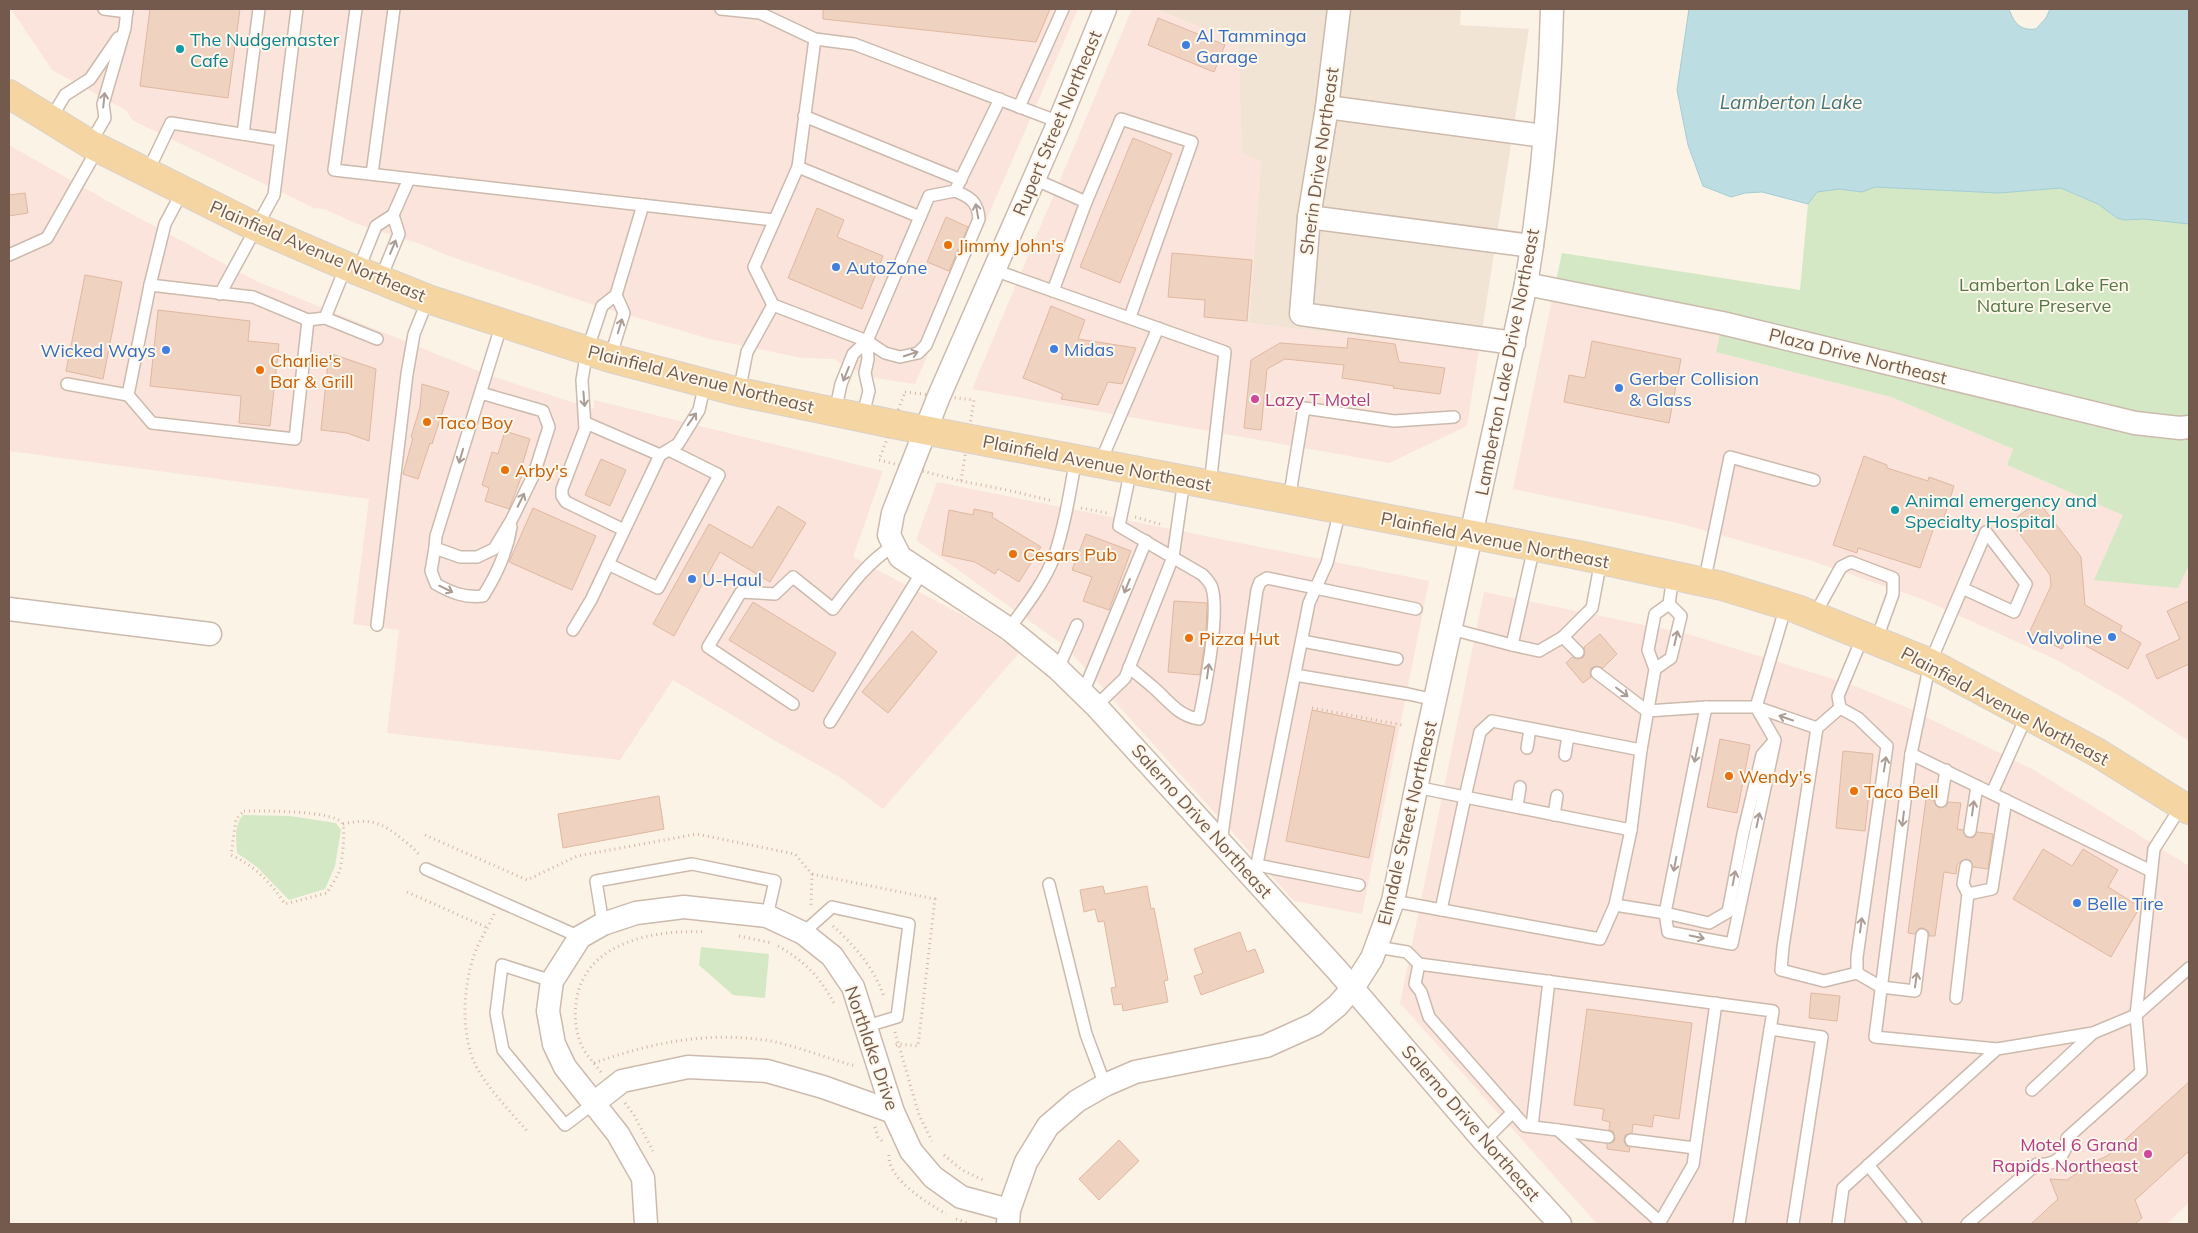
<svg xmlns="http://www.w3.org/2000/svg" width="2198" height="1233" font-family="Mulish,sans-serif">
<rect width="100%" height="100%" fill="#fbf3e6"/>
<polygon fill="#f2e4d5" points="1155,9 1461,9 1460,25 1529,29 1479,350 1249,323 1261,162 1242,153 1238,42"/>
<g fill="#fae4db">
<polygon points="11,9 1078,9 915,384 875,378 844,366 834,359 802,358 710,339 594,305 446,255 423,245 360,225 324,209 314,208 132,120 127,111 52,70"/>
<polygon points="1132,9 1155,9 1238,42 1242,153 1261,161 1249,323 1479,350 1467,426 1389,463 972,389"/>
<polygon points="9,145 113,204 256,281 491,376 594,409 594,400 883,471 853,557 968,618 1020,652 883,809 838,776 784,746 673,680 620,760 387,733 399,630 353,624 369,499 9,451"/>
<polygon points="1554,290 1722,323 1716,352 1891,397 2013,449 2007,465 2124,515 2095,580 2189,565 2189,741 2125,699 2057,660 1922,599 1812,561 1682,524 1513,489"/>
<polygon points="937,482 1429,581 1362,914 1294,901 1066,647 916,540"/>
<polygon points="1484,592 1688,634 1852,685 1906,707 2034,770 2189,866 2189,1202 2167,1224 1597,1224 1400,1003"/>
</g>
<g fill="#d4e8c5">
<polygon points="1875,187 1999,193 2061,188 2098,204 2117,218 2124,220 2144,219 2189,224 2189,565 2178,588 2094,580 2123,515 2007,465 2013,449 1891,397 1716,352 1722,323 1554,290 1562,253 1800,290 1808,204 1816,192 1839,189 1862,192"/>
<path d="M243,815L290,816L336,823L341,830L335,866L325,889L289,900L257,867L237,853C236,840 234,825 243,815Z"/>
<polygon points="701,947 769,954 765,998 733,995 699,965"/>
</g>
<path fill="#bcdee3" stroke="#a3cdd4" d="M1689,9H2009C2014,23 2020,31 2036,29L2046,18L2050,9H2189V224L2144,219L2124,220L2117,218L2098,204L2061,188L1999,193L1875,187L1862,192L1839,189L1817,192L1808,204L1762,192L1745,193L1731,197L1703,186L1688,145L1677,90Z"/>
<g fill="#efd2bf" stroke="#e0b8a1">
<polygon points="150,9 240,9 228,98 140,86"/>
<polygon points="823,9 1050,9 1036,42 823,19"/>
<polygon points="1158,18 1225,45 1214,72 1148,45"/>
<polygon points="1133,138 1172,154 1120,283 1080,267"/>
<polygon points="25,193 28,213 9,216 9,195"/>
<polygon points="817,208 844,220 837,237 883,256 862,309 788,278"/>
<polygon points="946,217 968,227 949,271 927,262"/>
<polygon points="1172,253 1252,260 1247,321 1204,317 1205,300 1168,297"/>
<polygon points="85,275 122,282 103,379 66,371"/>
<polygon points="1051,306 1085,320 1078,339 1136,348 1122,384 1108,382 1098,405 1061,399 1063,394 1023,378"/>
<polygon points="158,310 250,321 248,341 279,344 270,426 239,423 241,396 150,386"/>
<polygon points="1348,338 1395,344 1399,362 1445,368 1440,394 1393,388 1394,386 1342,378 1344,365 1285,359 1267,369 1261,430 1244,428 1251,360 1280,343 1347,348"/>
<polygon points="1592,341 1681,359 1669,423 1564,402 1569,375 1585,378"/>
<polygon points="329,353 376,369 369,441 347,433 321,430"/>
<polygon points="422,384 449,392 432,444 430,443 418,479 403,474 413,438 411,437 420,407"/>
<polygon points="505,431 530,439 521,469 524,470 509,509 485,501 489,488 482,485 492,452 498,454"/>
<polygon points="1864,456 1887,465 1887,468 1928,481 1929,477 1954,486 1942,524 1935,524 1920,568 1858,548 1857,553 1833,545"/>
<polygon points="601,459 626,470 610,506 585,495"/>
<polygon points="2038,501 2081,557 2085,605 2122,626 2120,631 2141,643 2128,669 2068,636 2062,649 2029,633 2051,586 2050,575 2011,522"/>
<polygon points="778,506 806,523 770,582 720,552 674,636 653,624 709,524 752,548"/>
<polygon points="533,508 596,536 572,590 509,562"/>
<polygon points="974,509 993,513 992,517 1041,547 1019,582 998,569 995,574 975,562 942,555 949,510 973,515"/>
<polygon points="1086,534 1131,551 1109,610 1083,601 1092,577 1072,570"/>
<polygon points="1174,601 1207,603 1206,633 1200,675 1168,672"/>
<polygon points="2189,601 2189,664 2157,679 2146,655 2180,639 2167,611"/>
<polygon points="753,602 836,653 813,692 729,640"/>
<polygon points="912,631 937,652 888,713 862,692"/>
<polygon points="1600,634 1617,654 1603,668 1597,666 1591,668 1590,673 1591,677 1583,683 1566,663 1572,657 1577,659 1583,658 1585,653 1584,647"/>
<polygon points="1312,710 1395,727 1369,858 1286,841"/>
<polygon points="1720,739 1750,745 1737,813 1707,807"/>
<polygon points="1843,751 1873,754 1865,831 1836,828"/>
<polygon points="659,796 664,829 563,848 558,814"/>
<polygon points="1926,799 1934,800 1936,806 1940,808 1946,806 1948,802 1961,803 1957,829 1963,830 1966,837 1973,838 1977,832 1993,834 1988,869 1973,867 1971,861 1967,859 1961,861 1957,865 1956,874 1944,872 1935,936 1929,936 1929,932 1923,928 1919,928 1915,934 1908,933"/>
<polygon points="2043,849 2072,866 2083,849 2118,870 2108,887 2140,907 2111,957 2013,899"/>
<polygon points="1103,886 1105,894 1147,886 1151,909 1154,908 1168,980 1164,981 1168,1002 1123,1011 1122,1004 1114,1005 1111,988 1116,987 1104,921 1098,922 1095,909 1084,912 1080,890"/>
<polygon points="1240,932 1247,952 1255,949 1264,972 1201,995 1194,976 1203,973 1194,949"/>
<polygon points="1811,993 1840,996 1837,1021 1809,1018"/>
<polygon points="1587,1009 1692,1023 1679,1119 1654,1115 1652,1127 1633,1124 1632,1133 1625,1135 1624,1140 1626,1146 1630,1147 1629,1152 1607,1149 1607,1144 1614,1142 1615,1138 1613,1131 1609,1130 1610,1122 1602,1120 1604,1109 1574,1105"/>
<polygon points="2189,1082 2189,1151 2135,1200 2142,1218 2135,1224 2031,1224 2058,1199 2050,1179 2067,1180 2091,1163 2107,1156"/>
<polygon points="1119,1140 1139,1161 1099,1200 1079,1179"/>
</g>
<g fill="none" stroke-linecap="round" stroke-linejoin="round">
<defs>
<g id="lane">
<polyline points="104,9 127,12"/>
<polyline points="356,9 334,170 774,220"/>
<polyline points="721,9 760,13 815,39 854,44 1059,122"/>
<polyline points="1019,107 1063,9"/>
<polyline points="804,116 961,180"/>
<polyline points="50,120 65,95 90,79 118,38"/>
<polyline points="243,134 259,9"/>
<polyline points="90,144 105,118 103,104 125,28 127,9"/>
<polyline points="798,167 815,39"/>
<polyline points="147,173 171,123 280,140"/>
<polyline points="372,174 394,9"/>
<polyline points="1034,179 1086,202 1053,291 1225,352 1210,485"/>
<polyline points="182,192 165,224 150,285 128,395 152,423 295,439 308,320"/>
<polyline points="1086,202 1121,119 1192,142 1130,317"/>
<polyline points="920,217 929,196 955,191 1000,99"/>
<polyline points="9,255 47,238 98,148"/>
<polyline points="994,270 1053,291"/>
<polyline points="358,271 376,226 393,215 409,179"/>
<polyline points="380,280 399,234 393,215"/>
<polyline points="150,285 253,297 308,320 325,318 377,339"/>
<polyline points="220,294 274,195 297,9"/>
<polyline points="325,318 346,266"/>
<polyline points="610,358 624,313 616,295"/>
<polyline points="67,384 128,395"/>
<polyline points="739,392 747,352 773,305"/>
<polyline points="481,393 543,411 549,427 534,474 512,519 494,549 477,557 460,557 435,548 436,536 502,323"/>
<polyline points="835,412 841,384 853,354 867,341"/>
<path d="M862,418L869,391L865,373L868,359L867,341L920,217L798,167L754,267L773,305L867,341L885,353L900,357L918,353L926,345L979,219C978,202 970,197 955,191"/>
<polyline points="586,423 660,455"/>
<polyline points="1100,463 1158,328"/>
<polyline points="1289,500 1304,408 1394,421 1454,417"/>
<polyline points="624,530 566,502 562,496 562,489 585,429 582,380 587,351 602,306 616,295 643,205"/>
<path d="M435,548L431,571L436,584C452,593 465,598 483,596C497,574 507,552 511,527"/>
<polyline points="608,564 658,588 719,475 669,450"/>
<polyline points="1704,583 1730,457 1814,480"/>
<polyline points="1962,588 2014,612 2026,584 1986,532 1930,663 1911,754 1875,1037 1997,1049"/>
<polyline points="1814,616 1841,567 1851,562 1893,578 1893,594 1876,641"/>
<polyline points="377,625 407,374 414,334 428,299"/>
<path d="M1009,629C1025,607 1044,583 1054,557C1065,525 1070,491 1076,458"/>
<polyline points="1451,629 1512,645 1534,547"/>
<polyline points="573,630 591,600 660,455 678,444 699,410 705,383"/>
<polyline points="1563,637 1578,652"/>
<polyline points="1302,641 1397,659"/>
<polyline points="1512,645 1539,651 1563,637 1592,608 1601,560"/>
<path d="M1129,667C1137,674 1146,681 1154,688C1169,701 1178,716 1199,719C1205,689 1220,615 1212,588C1211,583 1206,579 1203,575L1119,526L1131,469"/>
<polyline points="1058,669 1077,625"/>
<polyline points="1655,669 1671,658 1681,616 1669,604"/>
<polyline points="1597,673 1647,711 1706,707 1756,707 1817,728"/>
<polyline points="1295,675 1408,694 1435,700"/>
<polyline points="1083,693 1146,541"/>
<path d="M793,704L708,647L741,592L775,594L793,577L833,609C851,585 868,562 893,546"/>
<polyline points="1096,706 1125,678 1173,557 1184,480"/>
<polyline points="1706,707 1665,913 1668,932 1732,944 1775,740 1756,707 1786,606"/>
<polyline points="1840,708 1817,728 1783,947 1781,970 1824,981 1857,973 1881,987 1915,991 1922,935"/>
<polyline points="1840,708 1858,718 1887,746 1857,957 1857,973"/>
<polyline points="1840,708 1838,696 1863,636"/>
<polyline points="830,722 922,572"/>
<polyline points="1527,748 1530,729"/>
<polyline points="1911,754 2151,871"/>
<polyline points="1565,755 1568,736"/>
<polyline points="1416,787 1465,797 1480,732 1492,721 1641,750"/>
<polyline points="1992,793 2027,715"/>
<polyline points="1941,801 1946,770"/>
<polyline points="1517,807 1520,787"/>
<polyline points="1554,815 1557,796"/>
<polyline points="1970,831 1977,786"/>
<polyline points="1221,842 1257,590 1260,582 1267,578 1416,609"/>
<polyline points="1257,865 1359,885"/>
<polyline points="426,869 580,937"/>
<polyline points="1254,879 1309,603 1327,563 1340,510"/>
<polyline points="1049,884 1086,1034 1105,1085"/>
<polyline points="1968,894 1992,889 2006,800"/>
<polyline points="1393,901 1600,939 1615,905 1665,913 1709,923 1728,912 1743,834 1762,755 1774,741"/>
<polyline points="1615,905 1631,830 1641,750 1655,669 1648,650 1655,614 1669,604 1673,576"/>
<polyline points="1441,910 1465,797 1631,830"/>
<polyline points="603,924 596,881 692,864 775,881 767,916"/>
<polyline points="803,933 832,907 909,924 897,1017 867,1026"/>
<polyline points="1377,947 1407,952 1419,964 1773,1011 1739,1224"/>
<polyline points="1419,964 1415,984 1421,992 1429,1017 1525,1126 1558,1130 1660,1222 1693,1165 1716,1003"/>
<polyline points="552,981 502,965 496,1013 503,1050 565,1125 594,1103"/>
<polyline points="1956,998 1968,894 1963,884 1966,866"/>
<polyline points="1770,1029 1822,1037 1793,1224"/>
<polyline points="2032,1090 2093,1033"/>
<polyline points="1532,1126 1549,981"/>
<polyline points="1558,1130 1608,1137"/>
<polyline points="1631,1140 1695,1148"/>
<polyline points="1484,1141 1513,1112"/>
<polyline points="1868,1165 1916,1224"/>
<polyline points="1838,1224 1843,1188 1997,1049 2093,1033 2136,1015 2189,968"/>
<path d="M1967,1224L2037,1164C2055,1166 2067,1156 2067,1138L2141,1072L2136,1015L2154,849L2182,805"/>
</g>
<g id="street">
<polyline points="1105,9 1059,122 939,396 893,513 889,535 900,557 1009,629 1058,669 1096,706 1337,970 1484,1141 1560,1224"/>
<polyline points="1339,9 1327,107 1309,217 1301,314 1514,343"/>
<polyline points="1327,107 1544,136"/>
<polyline points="1309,217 1532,246"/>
<polyline points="1526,284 1722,323 2135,423 2180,428 2189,427"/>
<polyline points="9,609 210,634"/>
<polyline points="594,1103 622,1081 688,1067 767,1071 823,1087 893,1112"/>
<polyline points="646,1224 643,1178 618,1134 565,1067 554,1044 548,1011 552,981 580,937 603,924 636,913 684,907 767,916 803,933 832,956 853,987 893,1112 911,1151 933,1177 961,1197 1009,1210"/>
<path d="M1008,1224L1009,1210L1026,1162L1048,1126L1077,1101L1105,1085L1135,1072L1266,1046L1315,1024L1337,1006L1353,988L1372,958L1393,901L1425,745L1526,284C1541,194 1550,100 1552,9"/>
</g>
<polyline id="primary" points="9,94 90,144 256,227 346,266 428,299 610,358 739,392 893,424 1578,555 1722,586 1797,609 1930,663 2098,753 2189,810"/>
</defs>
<use href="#lane" stroke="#ccbaad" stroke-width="14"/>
<use href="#street" stroke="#ccbaad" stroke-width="25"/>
<use href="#primary" stroke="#d8d1cd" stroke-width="30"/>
<g stroke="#d3b5a3" stroke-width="3" stroke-dasharray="1 4" stroke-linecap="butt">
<polygon points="905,392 974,400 961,481 879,460"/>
<polyline points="961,481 1007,490 1053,501"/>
<polyline points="1081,508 1107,513"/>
<polyline points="1135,517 1163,525"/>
<polyline points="1312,708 1402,725"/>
<path d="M244,811C261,811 333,810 342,823C346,828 342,862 340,869C338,877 331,885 327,893L285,904C271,883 255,866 231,855L236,819Z"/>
<path d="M343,824C369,818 382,822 402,839C408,844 415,849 420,856"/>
<polyline points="425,835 527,880 577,856 697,834 795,854 812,874 811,905"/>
<polyline points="812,874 935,899 918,1046 899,1044 892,1046"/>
<polyline points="407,892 488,928"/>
<path d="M494,914C488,928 479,941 474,955C463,988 460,1036 477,1068C490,1091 510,1111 527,1131"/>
<path d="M833,926C854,945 875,969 884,997"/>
<polyline points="739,936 772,943"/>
<path d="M778,946C807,963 819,976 835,1005"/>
<polyline points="895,1032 919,1115 932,1141"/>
<path d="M594,1063C653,1042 709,1031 771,1041C800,1047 828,1059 856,1066"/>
<path d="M601,1072C595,1064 587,1056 583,1048C576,1035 574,1018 576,1003C583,942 655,929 706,932"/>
<polyline points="625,1103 634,1115 653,1151"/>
<polyline points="875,1127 878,1137 882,1141"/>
<path d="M889,1155C887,1179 928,1203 946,1214"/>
<polyline points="944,1155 962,1170 983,1180"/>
<polyline points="956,1219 970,1224"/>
</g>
<use href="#lane" stroke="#fff" stroke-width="11"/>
<use href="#street" stroke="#fff" stroke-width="22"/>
<use href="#primary" stroke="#f5d6a3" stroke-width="28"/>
</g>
<defs><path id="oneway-shaft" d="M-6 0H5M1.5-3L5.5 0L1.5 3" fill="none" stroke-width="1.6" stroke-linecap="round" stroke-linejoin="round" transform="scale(1.25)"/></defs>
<g stroke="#ab9c94">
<use href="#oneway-shaft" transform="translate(104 100) rotate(-84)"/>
<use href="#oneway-shaft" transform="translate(977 211) rotate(-100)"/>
<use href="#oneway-shaft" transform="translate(393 247) rotate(-67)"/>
<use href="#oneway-shaft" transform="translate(620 326) rotate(-73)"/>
<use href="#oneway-shaft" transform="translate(911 354) rotate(-18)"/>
<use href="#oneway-shaft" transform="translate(846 374) rotate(112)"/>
<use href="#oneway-shaft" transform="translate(584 399) rotate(85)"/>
<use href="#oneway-shaft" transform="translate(692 419) rotate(-55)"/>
<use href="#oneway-shaft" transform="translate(461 456) rotate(107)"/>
<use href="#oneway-shaft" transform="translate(521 500) rotate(-64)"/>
<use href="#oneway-shaft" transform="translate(1127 586) rotate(112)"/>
<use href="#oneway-shaft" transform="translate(446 589) rotate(26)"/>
<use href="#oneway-shaft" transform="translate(1676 638) rotate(-77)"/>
<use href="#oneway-shaft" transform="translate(1208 671) rotate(-82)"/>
<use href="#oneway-shaft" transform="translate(1622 692) rotate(37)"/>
<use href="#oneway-shaft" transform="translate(1786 718) rotate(-161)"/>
<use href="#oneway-shaft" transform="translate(1696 755) rotate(102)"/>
<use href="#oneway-shaft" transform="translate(1885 764) rotate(-81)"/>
<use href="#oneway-shaft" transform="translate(1973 808) rotate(-82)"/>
<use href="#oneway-shaft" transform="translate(1903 819) rotate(97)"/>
<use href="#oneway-shaft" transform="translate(1758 820) rotate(-78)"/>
<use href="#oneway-shaft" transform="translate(1675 864) rotate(101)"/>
<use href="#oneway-shaft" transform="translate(1734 878) rotate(-79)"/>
<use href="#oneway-shaft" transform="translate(1861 925) rotate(-82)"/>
<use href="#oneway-shaft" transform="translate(1697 937) rotate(11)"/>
<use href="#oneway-shaft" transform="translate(1916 980) rotate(-82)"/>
</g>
<g fill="#3f7fe0" stroke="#fef7ec" stroke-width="2">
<circle cx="1186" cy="45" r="5"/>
<circle cx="836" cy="267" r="5"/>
<circle cx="1054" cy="349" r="5"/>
<circle cx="166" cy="350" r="5"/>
<circle cx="1619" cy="388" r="5"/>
<circle cx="692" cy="579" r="5"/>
<circle cx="2112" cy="637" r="5"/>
<circle cx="2077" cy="903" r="5"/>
</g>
<g fill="#0f9aa8" stroke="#fef7ec" stroke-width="2">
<circle cx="180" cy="49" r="5"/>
<circle cx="1895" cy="510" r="5"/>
</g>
<g fill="#e8710a" stroke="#fef7ec" stroke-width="2">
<circle cx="948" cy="245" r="5"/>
<circle cx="260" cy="370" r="5"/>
<circle cx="427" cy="422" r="5"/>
<circle cx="505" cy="470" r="5"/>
<circle cx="1013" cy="554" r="5"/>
<circle cx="1189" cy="638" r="5"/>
<circle cx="1729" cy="776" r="5"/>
<circle cx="1854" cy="791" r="5"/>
</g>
<g fill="#d1479c" stroke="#fef7ec" stroke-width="2">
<circle cx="1255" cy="399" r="5"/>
<circle cx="2148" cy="1154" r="5"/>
</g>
<g text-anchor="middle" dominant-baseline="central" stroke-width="4" stroke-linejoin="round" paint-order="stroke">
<g font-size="18" fill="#366cbe" stroke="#fef7ec" text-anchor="start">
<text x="1196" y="35">Al Tamminga<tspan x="1196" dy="21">Garage</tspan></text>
<text x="846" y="267">AutoZone</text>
<text x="1064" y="349">Midas</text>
<text x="156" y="350" text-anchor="end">Wicked Ways</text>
<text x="1629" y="378">Gerber Collision<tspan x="1629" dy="21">&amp; Glass</tspan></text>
<text x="702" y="579">U-Haul</text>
<text x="2102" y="637" text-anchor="end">Valvoline</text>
<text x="2087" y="903">Belle Tire</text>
</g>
<g font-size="18" fill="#0d838f" stroke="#fef7ec" text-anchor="start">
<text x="190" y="39">The Nudgemaster<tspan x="190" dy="21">Cafe</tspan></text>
<text x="1905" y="500">Animal emergency and<tspan x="1905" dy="21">Specialty Hospital</tspan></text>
</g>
<g font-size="18" fill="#735a4c" stroke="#fef7ec">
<text transform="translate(1057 123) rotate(-67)">Rupert Street Northeast</text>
<text transform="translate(1319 161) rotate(-82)">Sherin Drive Northeast</text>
<text transform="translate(318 251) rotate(23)">Plainfield Avenue Northeast</text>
<text transform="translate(1858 356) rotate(14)">Plaza Drive Northeast</text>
<text transform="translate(1507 362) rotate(-79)">Lamberton Lake Drive Northeast</text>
<text transform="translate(701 379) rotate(14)">Plainfield Avenue Northeast</text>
<text transform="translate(1097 463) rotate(11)">Plainfield Avenue Northeast</text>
<text transform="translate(1495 540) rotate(11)">Plainfield Avenue Northeast</text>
<text transform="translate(2005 706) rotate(28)">Plainfield Avenue Northeast</text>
<text transform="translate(1202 821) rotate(48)">Salerno Drive Northeast</text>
<text transform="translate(1407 823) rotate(-77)">Elmdale Street Northeast</text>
<text transform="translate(872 1048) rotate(71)">Northlake Drive</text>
<text transform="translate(1471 1123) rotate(49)">Salerno Drive Northeast</text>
</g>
<g font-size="18" fill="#c56008" stroke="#fef7ec" text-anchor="start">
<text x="958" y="245">Jimmy John's</text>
<text x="270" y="360">Charlie's<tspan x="270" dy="21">Bar &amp; Grill</tspan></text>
<text x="437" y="422">Taco Boy</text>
<text x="515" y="470">Arby's</text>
<text x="1023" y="554">Cesars Pub</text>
<text x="1199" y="638">Pizza Hut</text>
<text x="1739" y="776">Wendy's</text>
<text x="1864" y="791">Taco Bell</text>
</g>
<g font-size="18" fill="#547845" stroke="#fef7ec">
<text x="2044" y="284">Lamberton Lake Fen<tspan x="2044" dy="21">Nature Preserve</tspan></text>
</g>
<g font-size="18" fill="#b23c85" stroke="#fef7ec" text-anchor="start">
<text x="1265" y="399">Lazy T Motel</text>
<text x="2138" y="1144" text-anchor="end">Motel 6 Grand<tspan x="2138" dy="21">Rapids Northeast</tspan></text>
</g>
<g font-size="19" font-style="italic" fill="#44757e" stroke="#fef7ec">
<text x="1791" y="102">Lamberton Lake</text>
</g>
</g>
<rect width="2198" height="1233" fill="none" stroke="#735a4c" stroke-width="20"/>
</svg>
